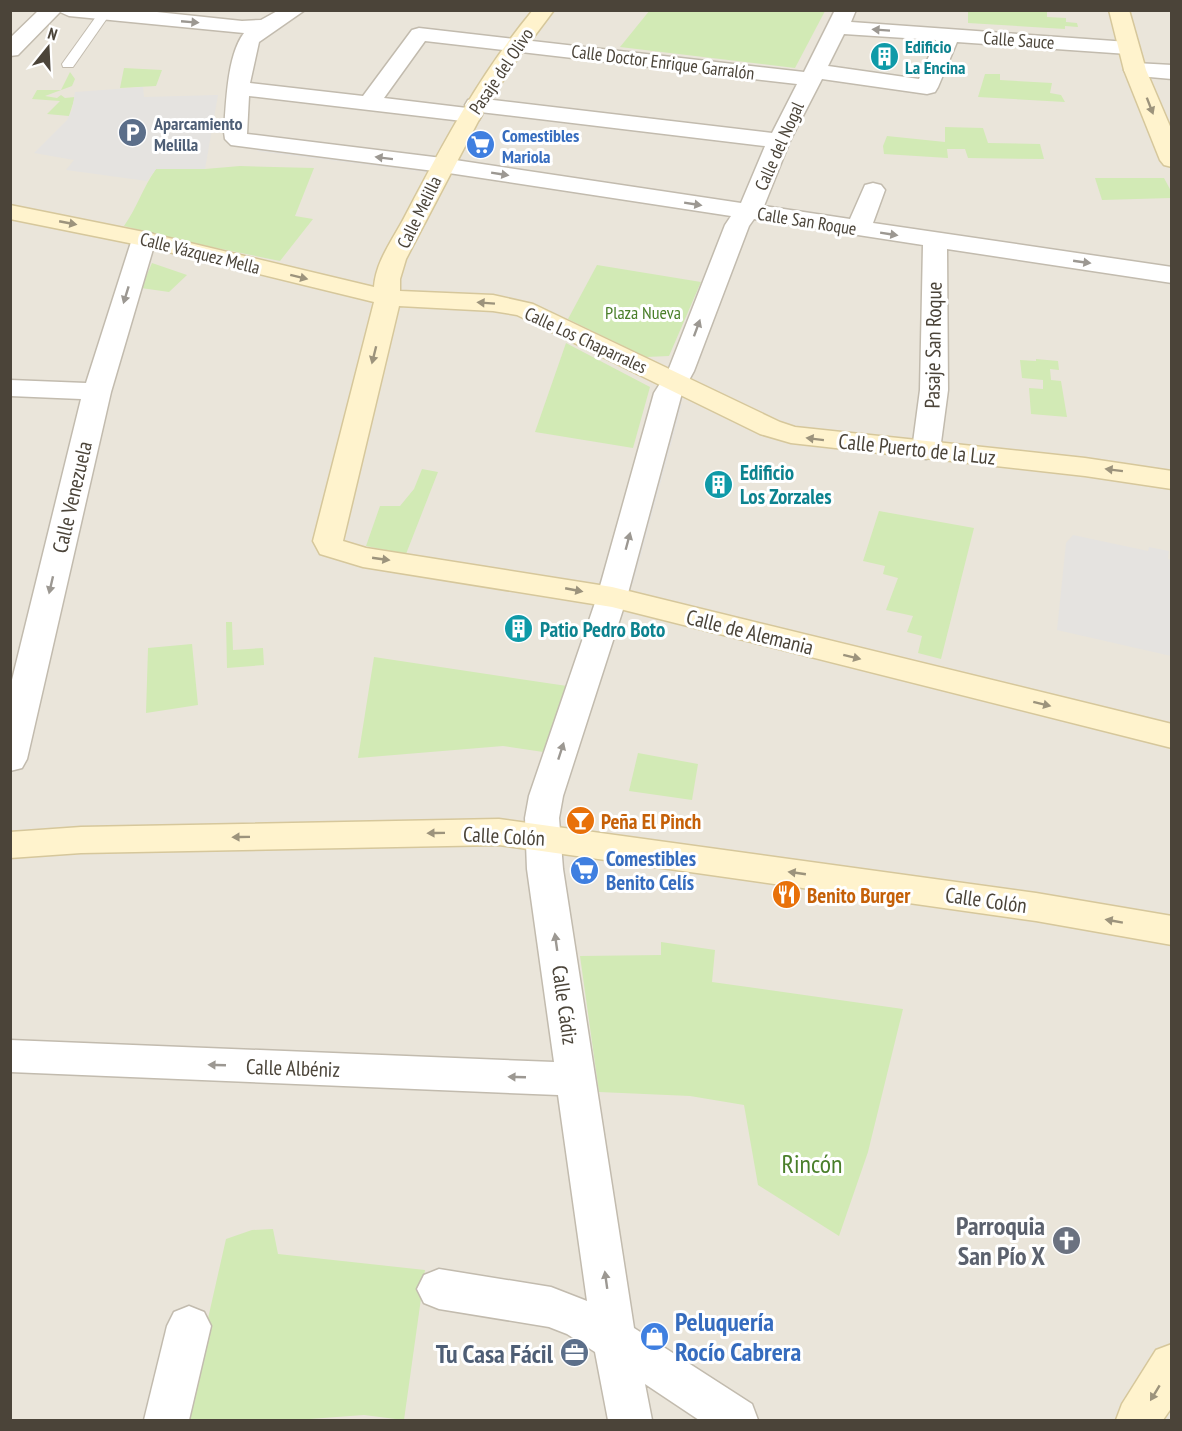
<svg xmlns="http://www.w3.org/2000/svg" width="1182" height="1431" font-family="'PT Sans Narrow',sans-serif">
<rect width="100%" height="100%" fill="#f6f3ec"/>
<rect fill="#eae5da" x="11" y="11" width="1160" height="1409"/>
<g fill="#d2eab5">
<polygon points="650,10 825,10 825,11 795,68 620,47"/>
<polygon points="968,11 1047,12 1047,17 1066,18 1066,22 1077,23 1078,27 1065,26 1065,29 968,23"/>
<polygon points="124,68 162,70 156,86 120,88"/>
<polygon points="70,72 75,79 72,86 45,96 57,98 61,95 65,98 75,97 69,116 47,114 60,101 32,99 37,90 61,90"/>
<polygon points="985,74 1000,74 1000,80 1052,83 1050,93 1061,95 1065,102 978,97"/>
<polygon points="945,127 983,128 988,143 1040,144 1044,159 968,158 965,149 947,149 948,158 884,154 883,146 887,136 945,142"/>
<path d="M240,166L314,168L295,216L313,219L280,261L188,242L124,226C137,208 143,187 156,169H205Z"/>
<polygon points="1095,178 1164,178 1171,191 1171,198 1102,200"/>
<polygon points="152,263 187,275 169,292 141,288"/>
<polygon points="597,265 701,282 669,356 646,357 568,319"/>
<polygon points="566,343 650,387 633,448 535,432"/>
<polygon points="1036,359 1058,361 1059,370 1050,369 1051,380 1061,381 1067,417 1031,414 1029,388 1043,389 1043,380 1022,378 1020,360 1036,361"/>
<polygon points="422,469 438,472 406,554 366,546 380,506 400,506 414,489"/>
<polygon points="879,511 974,528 941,659 918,653 922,636 907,632 913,616 886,610 898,578 883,574 885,566 863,561"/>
<polygon points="226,622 232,622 233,650 263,648 264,665 227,668"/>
<polygon points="192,644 198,705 146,713 148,648"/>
<polygon points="374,657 567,686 550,753 503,746 358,758"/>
<polygon points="638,753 698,764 692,800 629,791"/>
<polygon points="661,942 715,950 712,982 903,1009 868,1152 839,1236 758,1185 744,1105 690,1096 599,1092 580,956 661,955"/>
<polygon points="273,1229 278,1254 425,1270 404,1420 364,1415 296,1420 185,1420 226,1239 252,1230"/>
</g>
<g fill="#e5e3e0">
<polygon points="143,87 144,97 218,95 205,169 156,169 147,181 66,170 74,160 34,153 67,120 72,110 75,92"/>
<polygon points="260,147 429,168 427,172 257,151"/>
<polygon points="673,403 682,404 633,584 623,582"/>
<polygon points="1073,535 1148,551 1149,547 1169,551 1168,559 1172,560 1171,656 1057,630 1066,543"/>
</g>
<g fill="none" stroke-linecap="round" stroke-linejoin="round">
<defs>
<polygon id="lane" points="105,10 110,14 73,67 63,67 62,64 100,11"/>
<g id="street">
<path d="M39,10H138L242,21L261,20L279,10H305L259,42L250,83L363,96L412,30L419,28L804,72L835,10H856L851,22L1128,42L1136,43L1139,48L1136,53L1128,54L957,42L938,87L935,92L927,94L822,79L790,141L764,206L850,219L865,185L873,183L881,185L885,190L873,223L1172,267V283L947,249L948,390L940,450L936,456L926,459L916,456L912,450L920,390L923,245L754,219L749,226L694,371L682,393L627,597L563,796L559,818L563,869L634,1328L752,1404L758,1420H699L645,1384L652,1420H608L595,1352L567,1334L549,1327L439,1309L424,1303L417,1289L424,1275L439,1269L551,1287L587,1301L558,1095L10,1072V1040L554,1062L527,869L525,818L529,796L597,597L654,393L668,371L725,225L731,216L442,172L231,145L225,139L224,132C226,104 227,55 244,33L69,16L60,12L18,55L10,56V38ZM844,34L936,40L919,79L828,66ZM425,41L797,84L772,133L476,98L468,100L465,105L467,108L384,98ZM249,96L471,122L479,120L482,115L480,112L765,146L741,203L442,158L247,134Z"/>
<polygon points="1135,63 1172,65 1172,79 1127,75 1124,70 1127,65"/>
<polygon points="144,232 153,234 156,239 111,392 27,759 22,768 10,771 10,688 81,399 10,396 10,380 86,383 132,239 135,234"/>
<polygon points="189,1306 204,1312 211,1326 189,1420 144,1420 167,1326 174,1312"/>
</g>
<g id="secondary">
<path d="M533,10H554L515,62L483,112L406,259L400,279V291L493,295L533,304L780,422L795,427L1085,458L1172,471V489L1085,476L791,443L760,434L517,315L493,311L399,306L343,541L366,548L612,587L1172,724V748L612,607L363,567L320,554L313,541L374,302L144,246L10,219V205L144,232L374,287C376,262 391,242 403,220C441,147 479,75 533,10Z"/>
<polygon points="1109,10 1129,10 1146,70 1172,131 1172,167 1164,165 1160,160 1124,70"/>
<polygon points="499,819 1036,893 1172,916 1172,945 1036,921 499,845 81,853 10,858 10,832 81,827"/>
<polygon points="1172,1344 1172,1407 1163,1420 1116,1420 1122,1404 1156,1350"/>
</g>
</defs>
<use href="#lane" stroke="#c2bbae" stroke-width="2"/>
<use href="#street" stroke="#c2bbae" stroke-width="3"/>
<use href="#secondary" stroke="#d6c79b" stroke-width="3"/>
<use href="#lane" fill="#fff" fill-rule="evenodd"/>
<use href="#street" fill="#fff" fill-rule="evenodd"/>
<use href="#secondary" fill="#fff3cd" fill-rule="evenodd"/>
</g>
<defs><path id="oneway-solid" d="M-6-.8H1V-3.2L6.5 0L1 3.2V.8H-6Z" transform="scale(1.5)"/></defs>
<g fill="#9c9892">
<use href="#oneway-solid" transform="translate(190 22) rotate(5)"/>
<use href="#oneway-solid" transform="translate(881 30) rotate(-176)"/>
<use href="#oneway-solid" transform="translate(384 158) rotate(-173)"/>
<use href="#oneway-solid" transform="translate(500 174) rotate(9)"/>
<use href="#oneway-solid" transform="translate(693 204) rotate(9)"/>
<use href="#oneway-solid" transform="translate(889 234) rotate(9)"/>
<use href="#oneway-solid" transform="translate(1082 262) rotate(8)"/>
<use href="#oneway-solid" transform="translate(126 295) rotate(107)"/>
<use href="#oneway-solid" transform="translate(697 328) rotate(-70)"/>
<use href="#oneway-solid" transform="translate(628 541) rotate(-75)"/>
<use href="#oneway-solid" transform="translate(51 585) rotate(103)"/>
<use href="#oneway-solid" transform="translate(561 751) rotate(-72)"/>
<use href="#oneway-solid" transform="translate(556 942) rotate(-98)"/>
<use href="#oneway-solid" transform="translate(217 1065) rotate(-178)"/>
<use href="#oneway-solid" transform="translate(517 1077) rotate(-178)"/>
<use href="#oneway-solid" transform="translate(606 1280) rotate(-98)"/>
</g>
<g fill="#9c937c">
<use href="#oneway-solid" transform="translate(1150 106) rotate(69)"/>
<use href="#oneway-solid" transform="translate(68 223) rotate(11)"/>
<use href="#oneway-solid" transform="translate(299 277) rotate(14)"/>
<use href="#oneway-solid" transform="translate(486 303) rotate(-176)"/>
<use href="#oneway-solid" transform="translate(374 355) rotate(104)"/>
<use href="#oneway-solid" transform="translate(815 439) rotate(-173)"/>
<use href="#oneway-solid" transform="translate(1114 470) rotate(-173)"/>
<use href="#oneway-solid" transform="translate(381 559) rotate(8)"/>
<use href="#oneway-solid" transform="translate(574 590) rotate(11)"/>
<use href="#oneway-solid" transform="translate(852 657) rotate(14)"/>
<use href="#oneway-solid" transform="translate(1042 704) rotate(14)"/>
<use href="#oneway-solid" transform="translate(436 833) rotate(179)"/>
<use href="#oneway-solid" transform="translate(241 837) rotate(179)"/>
<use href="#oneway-solid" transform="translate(797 873) rotate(-172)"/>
<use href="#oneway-solid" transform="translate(1114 921) rotate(-170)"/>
<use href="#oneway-solid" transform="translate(1155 1393) rotate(121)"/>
</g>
<defs>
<symbol id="building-disc" viewBox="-11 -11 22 22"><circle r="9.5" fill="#0f9aa8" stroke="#fff"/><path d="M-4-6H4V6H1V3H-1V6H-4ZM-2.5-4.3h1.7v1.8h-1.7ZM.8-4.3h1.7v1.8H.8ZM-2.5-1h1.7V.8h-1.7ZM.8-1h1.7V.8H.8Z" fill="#fff"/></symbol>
<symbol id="parking-disc" viewBox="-11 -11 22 22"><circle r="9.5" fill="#5c6f8a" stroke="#fff"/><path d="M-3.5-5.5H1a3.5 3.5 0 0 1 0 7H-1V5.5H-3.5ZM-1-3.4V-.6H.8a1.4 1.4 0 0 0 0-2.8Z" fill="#fff"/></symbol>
<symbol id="supermarket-disc" viewBox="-11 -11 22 22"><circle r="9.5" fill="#3f7fe0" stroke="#fff"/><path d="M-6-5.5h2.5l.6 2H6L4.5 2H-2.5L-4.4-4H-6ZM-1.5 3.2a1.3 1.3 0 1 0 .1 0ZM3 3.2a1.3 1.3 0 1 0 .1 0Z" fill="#fff"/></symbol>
<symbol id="bar-disc" viewBox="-11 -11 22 22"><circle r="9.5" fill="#e8710a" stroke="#fff"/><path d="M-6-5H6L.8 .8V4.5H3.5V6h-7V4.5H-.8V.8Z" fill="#fff"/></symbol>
<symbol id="restaurant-disc" viewBox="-11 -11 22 22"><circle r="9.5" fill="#e8710a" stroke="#fff"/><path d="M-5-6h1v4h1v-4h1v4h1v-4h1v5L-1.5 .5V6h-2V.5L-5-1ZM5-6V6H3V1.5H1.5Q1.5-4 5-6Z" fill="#fff"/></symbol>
<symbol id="church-disc" viewBox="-11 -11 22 22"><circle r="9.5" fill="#6b7280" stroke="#fff"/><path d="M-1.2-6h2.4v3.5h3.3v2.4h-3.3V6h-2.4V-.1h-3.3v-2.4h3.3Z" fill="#fff"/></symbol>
<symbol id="shop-disc" viewBox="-11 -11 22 22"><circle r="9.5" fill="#3f7fe0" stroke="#fff"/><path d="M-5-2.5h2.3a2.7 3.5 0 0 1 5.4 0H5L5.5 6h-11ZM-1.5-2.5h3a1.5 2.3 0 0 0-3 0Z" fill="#fff"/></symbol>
<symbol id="office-disc" viewBox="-11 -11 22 22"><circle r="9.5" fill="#5c6f8a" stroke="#fff"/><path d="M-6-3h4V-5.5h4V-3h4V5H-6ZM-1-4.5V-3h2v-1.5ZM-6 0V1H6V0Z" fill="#fff"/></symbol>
</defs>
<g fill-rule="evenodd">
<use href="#building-disc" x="868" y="40" width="33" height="33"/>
<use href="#parking-disc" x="116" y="116" width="33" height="33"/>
<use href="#supermarket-disc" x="464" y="128" width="33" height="33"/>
<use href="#building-disc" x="702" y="468" width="33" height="33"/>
<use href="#building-disc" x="502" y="612" width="33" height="33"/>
<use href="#bar-disc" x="564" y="804" width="33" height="33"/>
<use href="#supermarket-disc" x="568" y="854" width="33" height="33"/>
<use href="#restaurant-disc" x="770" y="878" width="33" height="33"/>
<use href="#church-disc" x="1050" y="1224" width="33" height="33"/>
<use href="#shop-disc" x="638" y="1320" width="33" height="33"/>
<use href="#office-disc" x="558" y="1336" width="33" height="33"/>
</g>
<g text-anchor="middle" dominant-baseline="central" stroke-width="6" stroke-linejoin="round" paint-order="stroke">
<g font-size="18" fill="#4b4439" stroke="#fff">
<text transform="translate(1019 40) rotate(4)">Calle Sauce</text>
<text transform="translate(663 62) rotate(7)">Calle Doctor Enrique Garralón</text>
<text transform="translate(501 71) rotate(-56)">Pasaje del Olivo</text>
<text transform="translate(779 146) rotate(-66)">Calle del Nogal</text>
<text transform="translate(419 212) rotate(-64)">Calle Melilla</text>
<text transform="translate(807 221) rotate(9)">Calle San Roque</text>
<text transform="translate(200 253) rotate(14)">Calle Vázquez Mella</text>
<text transform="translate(586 340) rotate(25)">Calle Los Chaparrales</text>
</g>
<g font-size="18" font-weight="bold" fill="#0d838f" stroke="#fff" text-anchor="start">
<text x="905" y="46">Edificio<tspan x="905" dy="21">La Encina</tspan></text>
</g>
<g font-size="18" font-weight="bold" fill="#4e5e75" stroke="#fff" text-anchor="start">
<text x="154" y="123">Aparcamiento<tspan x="154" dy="21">Melilla</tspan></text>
</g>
<g font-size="18" font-weight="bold" fill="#366cbe" stroke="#fff" text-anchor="start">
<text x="502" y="135">Comestibles<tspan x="502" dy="21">Mariola</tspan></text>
</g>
<g font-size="18" fill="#4a7f2a" stroke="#fff">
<text x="643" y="312">Plaza Nueva</text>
</g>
<g font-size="21" fill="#4b4439" stroke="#fff">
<text transform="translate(933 345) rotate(-89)">Pasaje San Roque</text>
<text transform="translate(917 449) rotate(6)">Calle Puerto de la Luz</text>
<text transform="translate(72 497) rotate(-77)">Calle Venezuela</text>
<text transform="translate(750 632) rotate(14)">Calle de Alemania</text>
<text transform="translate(504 836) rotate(3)">Calle Colón</text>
<text transform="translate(986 900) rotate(8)">Calle Colón</text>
<text transform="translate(565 1005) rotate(82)">Calle Cádiz</text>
<text transform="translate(293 1068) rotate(2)">Calle Albéniz</text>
</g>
<g font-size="21" font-weight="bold" fill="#0d838f" stroke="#fff" text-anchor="start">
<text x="740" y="472">Edificio<tspan x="740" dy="24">Los Zorzales</tspan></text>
<text x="540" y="629">Patio Pedro Boto</text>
</g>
<g font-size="21" font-weight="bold" fill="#c56008" stroke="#fff" text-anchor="start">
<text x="601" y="821">Peña El Pinch</text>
<text x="807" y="895">Benito Burger</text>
</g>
<g font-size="21" font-weight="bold" fill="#366cbe" stroke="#fff" text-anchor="start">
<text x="606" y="858">Comestibles<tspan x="606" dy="24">Benito Celís</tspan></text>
</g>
<g font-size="26" fill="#4a7f2a" stroke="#fff">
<text x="812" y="1163">Rincón</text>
</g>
<g font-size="26" font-weight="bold" fill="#5b616d" stroke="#fff" text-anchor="end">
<text x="1045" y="1225">Parroquia<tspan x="1045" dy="30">San Pío X</tspan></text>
</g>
<g font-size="26" font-weight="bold" fill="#366cbe" stroke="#fff" text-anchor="start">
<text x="675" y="1321">Peluquería<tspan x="675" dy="30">Rocío Cabrera</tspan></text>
</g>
<g font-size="26" font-weight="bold" fill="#4e5e75" stroke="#fff" text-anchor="end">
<text x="553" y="1353">Tu Casa Fácil</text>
</g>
</g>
<rect width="1182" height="1431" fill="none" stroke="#4b4439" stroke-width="24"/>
<g transform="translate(48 48) rotate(18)" stroke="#ffffff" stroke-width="4.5" paint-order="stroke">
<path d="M0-4.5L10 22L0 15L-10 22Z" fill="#4b4439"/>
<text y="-9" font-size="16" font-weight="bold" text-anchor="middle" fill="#4b4439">N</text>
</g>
</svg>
